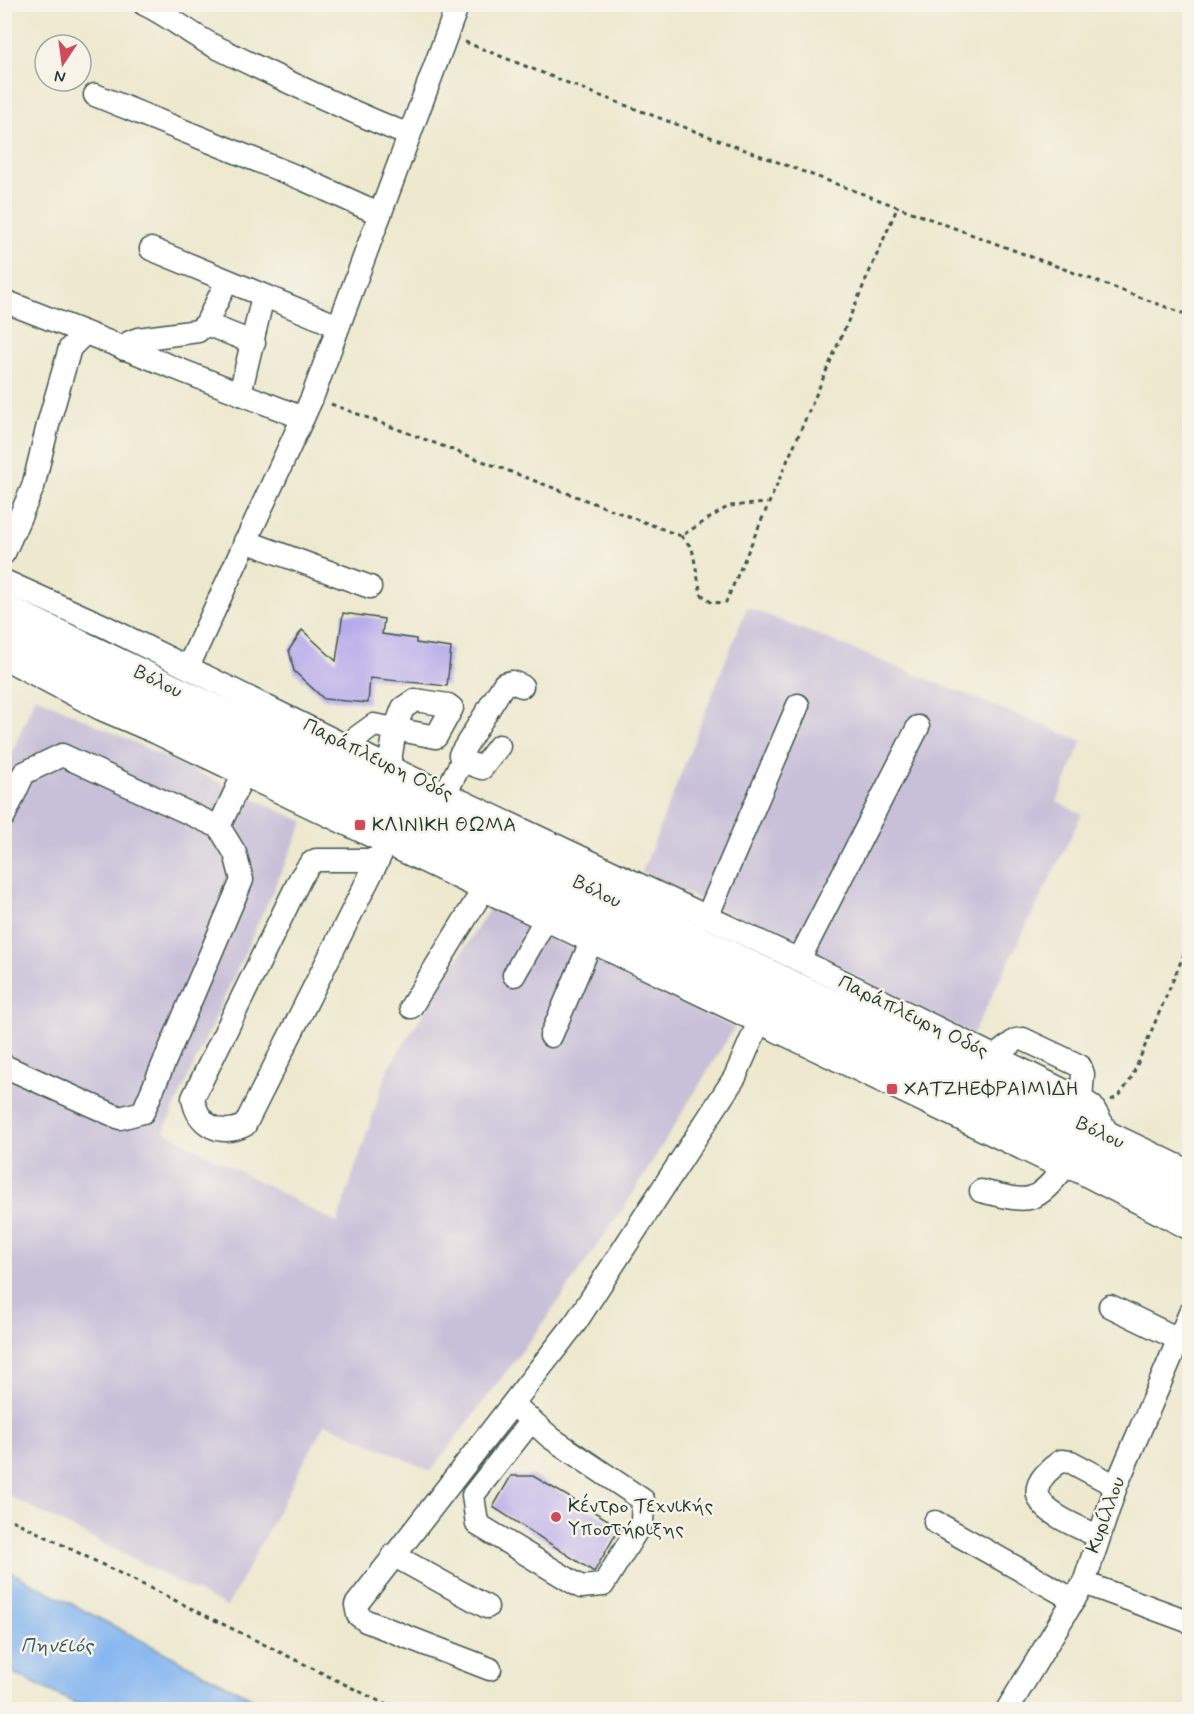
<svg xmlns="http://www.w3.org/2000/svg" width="1194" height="1714" font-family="Mynerve,sans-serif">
<rect width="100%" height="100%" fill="#f7f3e8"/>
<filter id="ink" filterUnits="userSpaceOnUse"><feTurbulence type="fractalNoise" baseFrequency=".0167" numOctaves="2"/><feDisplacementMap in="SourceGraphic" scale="12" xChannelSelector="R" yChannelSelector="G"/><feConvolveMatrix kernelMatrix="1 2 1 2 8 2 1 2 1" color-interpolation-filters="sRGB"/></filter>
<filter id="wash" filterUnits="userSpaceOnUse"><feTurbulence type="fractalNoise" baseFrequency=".008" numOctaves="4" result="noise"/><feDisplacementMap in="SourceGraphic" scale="24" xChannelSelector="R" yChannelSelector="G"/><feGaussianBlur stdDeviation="1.35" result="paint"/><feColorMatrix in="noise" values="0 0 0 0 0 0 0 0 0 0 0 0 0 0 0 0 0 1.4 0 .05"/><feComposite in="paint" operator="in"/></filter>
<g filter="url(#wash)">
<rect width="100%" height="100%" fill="#ede8ce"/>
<g fill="#c8bfd8">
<polygon points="747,607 1082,741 1057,802 1082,814 973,1034 642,872"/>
<polygon points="35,696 304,822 164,1131 337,1223 388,1069 490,908 734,1028 627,1203 539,1329 431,1471 325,1423 227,1607 5,1494 4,773"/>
</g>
<polygon fill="#83b5f0" stroke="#517992" stroke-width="1.5" points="5,1569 272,1709 87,1709 5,1669"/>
<g id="blocks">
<g fill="#b2a6eb">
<polygon points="343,613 384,619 382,634 416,639 416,643 451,648 447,686 370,678 368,703 324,699 294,671 289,650 302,630 336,661"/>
<polygon points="511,1476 533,1476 620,1527 594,1572 493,1507"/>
</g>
</g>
</g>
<g filter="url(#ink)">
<use href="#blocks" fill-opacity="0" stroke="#3e574b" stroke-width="1.5"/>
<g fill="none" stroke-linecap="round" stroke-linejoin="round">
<defs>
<g id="minor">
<path d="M144,4C170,16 191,35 216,47C279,78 343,109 409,135"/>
<polyline points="95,95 305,180 380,214"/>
<polyline points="151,249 338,326"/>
<polyline points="4,301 303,418"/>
<polyline points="206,324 254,343"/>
<polyline points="124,349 130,342 138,339 198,331 206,324 227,281"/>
<polyline points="240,394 263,296"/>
<polyline points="245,541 370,587"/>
<polyline points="4,553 33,487 48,425 70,348 85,333"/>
<polyline points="4,581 104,626 370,758 799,960 1081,1099 1092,1106 1110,1137 1102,1160 1078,1171 1046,1160 157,733 101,709 4,658"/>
<polyline points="188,667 312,398 458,4"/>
<polygon points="415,700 448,705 452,708 436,737 395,729 403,708"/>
<polyline points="345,746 374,725 395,729 389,767"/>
<polyline points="462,761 482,768 499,746"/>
<polyline points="446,792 462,761 460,755 504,684 512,682 522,686"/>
<polyline points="4,816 24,773 62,755 219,827 235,853 242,880 143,1112 120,1118 4,1066"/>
<polyline points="219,827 243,775"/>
<path d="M378,860H316L310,864L301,877L193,1098C197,1125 221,1138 245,1125L378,860L386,843"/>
<polyline points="707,917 798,705"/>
<polyline points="799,960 918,727"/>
<polyline points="514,975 545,920"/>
<polyline points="411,1007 483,890"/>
<polyline points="551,1036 591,942"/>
<polyline points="994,1057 1016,1040 1023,1039 1080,1066 1083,1074 1081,1099"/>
<polyline points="1078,1171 1190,1229"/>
<path d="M981,1191C1030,1202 1032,1207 1065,1167"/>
<polyline points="1110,1306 1178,1339"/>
<polyline points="514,1405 551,1438 643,1500 642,1522 603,1585 581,1587 477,1524 473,1495 531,1421"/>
<polyline points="935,1522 1074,1600"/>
<path d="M1097,1536C1065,1520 1004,1500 1061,1461L1071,1462L1116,1486"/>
<polyline points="393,1555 487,1607"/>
<polyline points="1084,1583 1190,1622"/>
<polyline points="490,1669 366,1621 358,1615 356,1605 576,1322 735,1077 759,1022"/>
<polyline points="1007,1710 1084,1583 1116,1486 1190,1313"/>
</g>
<g id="major">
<polyline points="4,608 1190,1175"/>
<polyline points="4,636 1190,1202"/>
</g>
</defs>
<use href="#minor" stroke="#3e574b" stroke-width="25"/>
<use href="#major" stroke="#3e574b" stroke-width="31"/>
<g stroke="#3e574b" stroke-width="3" stroke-dasharray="4.5 4.5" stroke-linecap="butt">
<polyline points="465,42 598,95 1190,316"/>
<polyline points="331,404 681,536 729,506 767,503"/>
<polyline points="681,536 692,548 701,594 712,603 726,602 898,206"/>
<polyline points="1111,1100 1119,1096 1131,1079 1190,940"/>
<polyline points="4,1516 397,1710"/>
</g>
<use href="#minor" stroke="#fff" stroke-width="22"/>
<use href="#major" stroke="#fff" stroke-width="28"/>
</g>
</g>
<g fill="#d1495b" stroke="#f7f3e8" stroke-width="2">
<rect x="354" y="819" width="12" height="12" rx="3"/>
<rect x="886" y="1083" width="12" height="12" rx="3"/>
<circle cx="556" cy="1517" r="6"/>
</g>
<g text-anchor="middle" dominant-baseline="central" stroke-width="5" stroke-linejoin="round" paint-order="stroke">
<g font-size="20" fill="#1f3d34" stroke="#f7f3e8">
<text transform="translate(158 682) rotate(26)">Βόλου</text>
<text transform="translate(378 760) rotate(26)">Παράπλευρη Οδός</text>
<text transform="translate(597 892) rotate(26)">Βόλου</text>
<text transform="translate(913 1017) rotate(26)">Παράπλευρη Οδός</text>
<text transform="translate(1100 1133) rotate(25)">Βόλου</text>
<text transform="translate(1106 1515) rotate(-70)">Κυρίλλου</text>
</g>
<g font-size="20" fill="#1f3d34" stroke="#f7f3e8" text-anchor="start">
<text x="372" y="825">ΚΛΙΝΙΚΗ ΘΩΜΑ</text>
<text x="904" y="1089">ΧΑΤΖΗΕΦΡΑΙΜΙΔΗ</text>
<text x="568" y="1506">Κέντρο Τεχνικής<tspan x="568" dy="23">Υποστήριξης</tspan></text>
</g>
<g font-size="21" font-style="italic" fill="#385b63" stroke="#f7f3e8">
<text x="57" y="1646">Πηνειός</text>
</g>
</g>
<rect width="1194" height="1714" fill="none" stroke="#f7f3e8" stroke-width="24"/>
<g transform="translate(63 63) rotate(193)"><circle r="28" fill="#f7f3e8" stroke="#a1aaa0" stroke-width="1.5"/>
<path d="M0-4.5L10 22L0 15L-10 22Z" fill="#d1495b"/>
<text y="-9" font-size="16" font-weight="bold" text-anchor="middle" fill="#1f3d34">N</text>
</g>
</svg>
